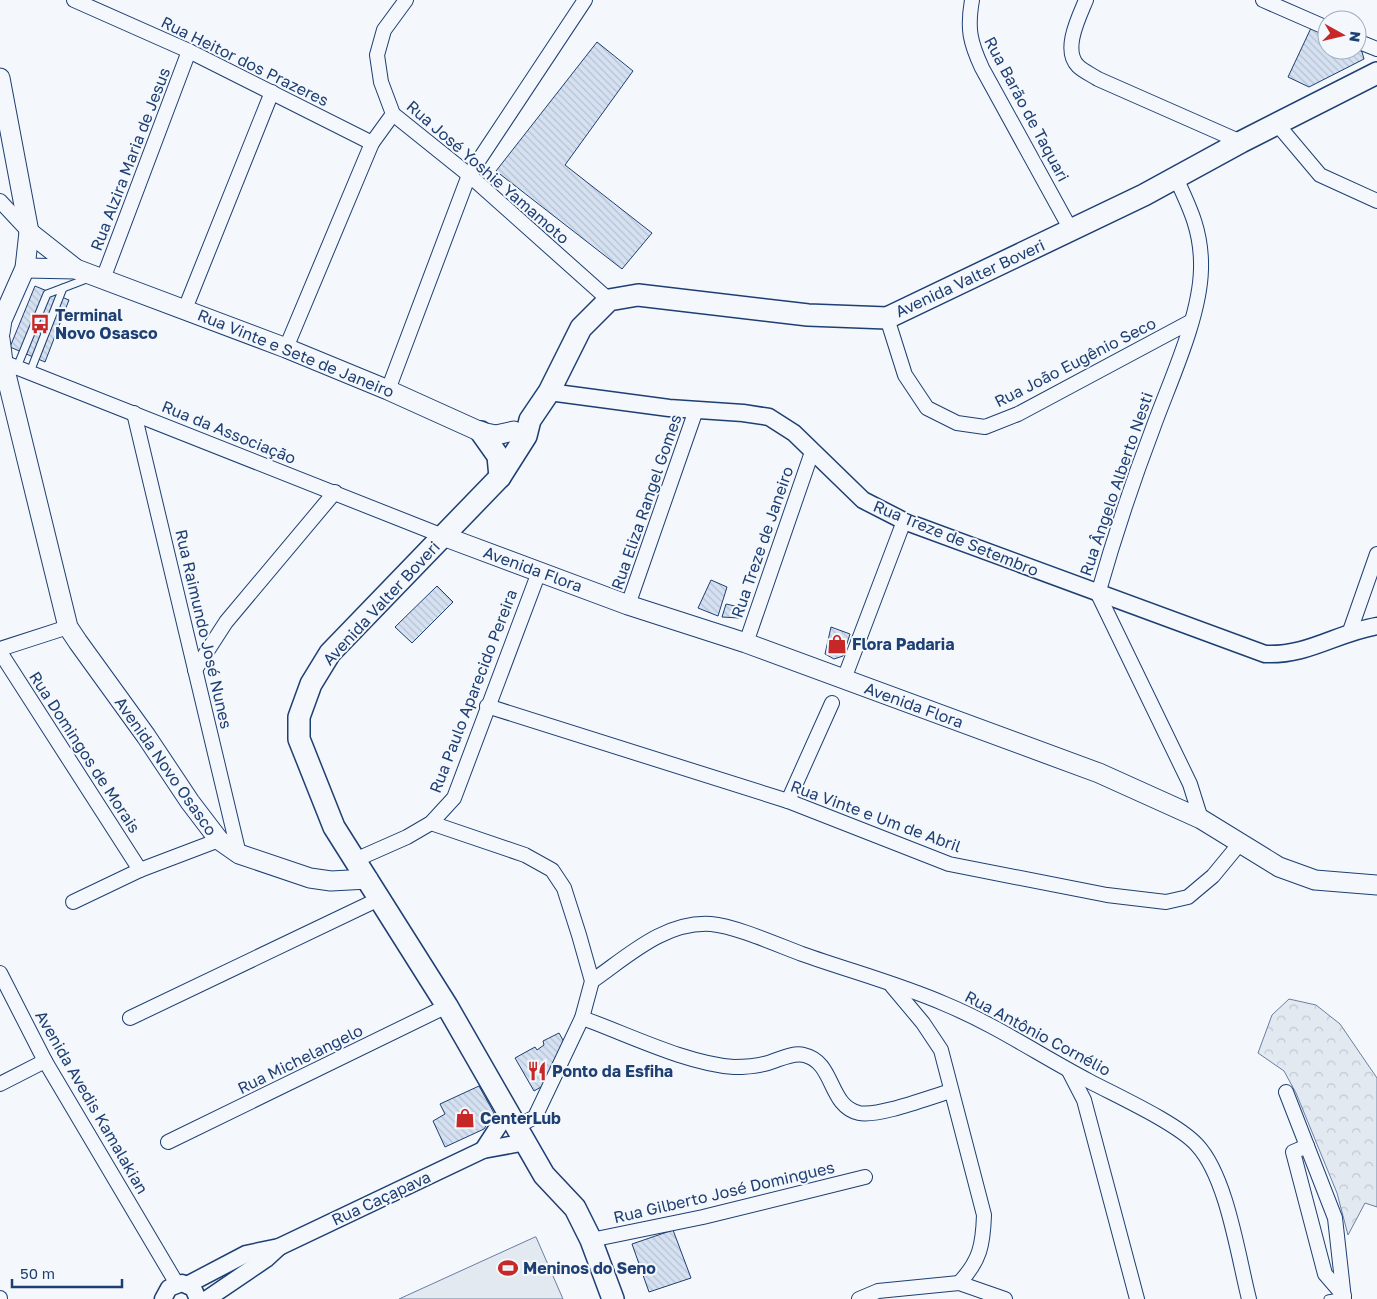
<svg xmlns="http://www.w3.org/2000/svg" width="1377" height="1299" font-family="'Golos Text',sans-serif">
<defs>
<pattern id="forest-crowns" width="20" height="18" patternUnits="userSpaceOnUse" patternTransform="scale(1.25)"><rect width="20" height="18" fill="#e3e9f0"/><path d="M2 6a3 3 0 1 1 6 0M12 15a3 3 0 1 1 6 0" fill="none" stroke="#c2c9d1"/></pattern>
<pattern id="building-back-hatch" width="6" height="6" patternUnits="userSpaceOnUse" patternTransform="scale(1.25)"><rect width="6" height="6" fill="#d5e0f0"/><path d="M-1 5l2 2M0 0l6 6M5-1l2 2" fill="none" stroke="#b6c1d1"/></pattern>
</defs>
<rect width="100%" height="100%" fill="#f4f7fb"/>
<polygon fill="#e3e9f0" stroke="#687fa3" points="536,1237 563,1299 399,1299 535,1237"/>
<polygon fill="url(#forest-crowns)" stroke="#687fa3" points="1289,999 1316,1005 1340,1024 1377,1078 1377,1207 1365,1203 1348,1235 1337,1193 1296,1093 1284,1071 1258,1053 1272,1015"/>
<g fill="url(#building-back-hatch)" stroke="#1d3f73">
<polygon points="1311,28 1327,35 1327,50 1357,50 1357,48 1362,52 1364,59 1309,87 1288,77"/>
<polygon points="597,42 633,71 565,165 652,233 622,269 496,171"/>
<polygon points="35,286 69,300 45,362 10,347"/>
<polygon points="711,580 727,587 718,616 698,608"/>
<polygon points="437,586 453,602 412,643 395,627"/>
<polygon points="726,604 744,608 739,618 722,617"/>
<polygon points="831,627 850,634 843,656 834,659 825,654"/>
<polygon points="559,1033 564,1042 548,1083 534,1091 515,1058 535,1047 537,1050 544,1045 543,1041"/>
<polygon points="479,1086 494,1113 484,1129 445,1147 433,1121 445,1114 440,1104"/>
<polygon points="673,1230 691,1278 649,1292 632,1244"/>
</g>
<g fill="none" stroke-linecap="round" stroke-linejoin="round">
<defs>
<g id="service">
<polyline points="17,367 47,294 63,288"/>
<polyline points="30,372 63,288 89,278"/>
<polyline points="1328,1299 1344,1296"/>
</g>
<g id="minor">
<polyline points="74,0 189,51 372,143"/>
<polyline points="406,0 384,30 377,55 381,82 393,114 469,175 609,300"/>
<path d="M972,0C967,29 970,42 982,68L1071,230"/>
<path d="M1086,0C1079,17 1062,50 1078,66C1083,71 1092,75 1098,79L1241,142"/>
<polyline points="1263,0 1327,28"/>
<polyline points="1357,41 1377,49"/>
<polyline points="1277,124 1320,175 1377,201"/>
<path d="M1176,178C1191,210 1202,233 1201,269C1200,318 1170,381 1153,428C1132,483 1114,538 1098,594L1190,784L1201,819"/>
<polyline points="0,201 29,232"/>
<polyline points="103,279 189,51"/>
<polyline points="185,309 272,92"/>
<polyline points="887,318 905,375 927,408 957,423 985,427 1018,414 1190,322"/>
<polyline points="286,348 372,143 393,114"/>
<polyline points="3,362 443,536"/>
<polyline points="388,390 469,175 585,0"/>
<polyline points="134,413 239,854"/>
<polyline points="628,605 696,410"/>
<polyline points="1350,631 1377,554"/>
<polyline points="746,643 812,452"/>
<polyline points="0,649 68,627"/>
<polyline points="0,652 140,870"/>
<polyline points="195,670 226,622 335,492"/>
<polyline points="844,679 904,521"/>
<polyline points="487,706 788,801 949,864 1107,895 1166,902 1188,897 1213,876 1241,842"/>
<polyline points="788,801 832,703"/>
<polyline points="431,823 525,855 552,870 564,888 579,935 592,981 582,1018 535,1117 516,1127"/>
<polyline points="355,860 407,837 431,823 454,798 539,572"/>
<polyline points="73,902 140,870 219,840"/>
<polyline points="0,973 45,1061 177,1284"/>
<path d="M592,981C627,957 664,921 711,924C735,926 778,945 802,954C850,971 899,984 945,1004C996,1025 1041,1056 1089,1081C1117,1096 1177,1123 1197,1145C1227,1177 1238,1256 1249,1299"/>
<path d="M892,986L923,1023L941,1050L984,1215C983,1245 980,1261 959,1283"/>
<polyline points="130,1018 379,899"/>
<path d="M582,1018C627,1034 687,1064 734,1067C745,1067 757,1066 768,1063C779,1060 792,1052 804,1055C835,1062 828,1106 859,1113C879,1117 930,1097 951,1091"/>
<polyline points="1069,1071 1084,1100 1137,1299"/>
<polyline points="0,1084 45,1061"/>
<polyline points="1286,1092 1335,1218 1344,1299"/>
<polyline points="168,1142 447,1006"/>
<polyline points="1307,1146 1293,1152 1325,1274 1344,1296"/>
<polyline points="591,1240 703,1217 865,1177"/>
<polyline points="0,1298 0,1299"/>
<polyline points="859,1299 878,1291 959,1283 1005,1299"/>
</g>
<g id="tertiary">
<path d="M549,392L669,408L743,413L769,417L794,433L863,500L904,521L1265,654C1308,656 1336,633 1377,626"/>
<polyline points="483,1150 507,1113"/>
<polyline points="187,1285 246,1254 279,1247 483,1150 526,1142"/>
<polyline points="163,1299 169,1288 182,1283 193,1288 198,1299"/>
<polyline points="207,1299 266,1259 279,1247"/>
</g>
<g id="secondary">
<polyline points="0,78 29,232 25,268 2,320 0,333"/>
<polyline points="29,232 76,269 286,348 388,390 481,432 496,435 514,431"/>
<polyline points="25,268 76,269"/>
<polyline points="0,339 3,362 68,627 78,642 146,736 190,802 219,840 239,854 310,878 331,881 368,879"/>
<polyline points="443,536 628,605 746,643 1099,773 1201,819 1279,867 1315,880 1377,885"/>
</g>
<g id="primary">
<polyline points="481,432 498,456 500,477"/>
<polyline points="613,1299 591,1240 575,1208 544,1175 447,1006 334,827 299,739 299,717 311,684 330,653 500,477 526,436 530,420 549,392 581,328 609,300 638,295 808,315 887,318 1144,195 1241,142 1377,73"/>
</g>
</defs>
<use href="#service" stroke="#1d3f73" stroke-width="9"/>
<use href="#minor" stroke="#1d3f73" stroke-width="16"/>
<use href="#tertiary" stroke="#1d3f73" stroke-width="19"/>
<use href="#secondary" stroke="#1d3f73" stroke-width="21"/>
<use href="#primary" stroke="#1d3f73" stroke-width="24"/>
<use href="#service" stroke="#f4f7fb" stroke-width="7"/>
<use href="#minor" stroke="#f4f7fb" stroke-width="14"/>
<use href="#tertiary" stroke="#f4f7fb" stroke-width="16"/>
<use href="#secondary" stroke="#f4f7fb" stroke-width="19"/>
<use href="#primary" stroke="#f4f7fb" stroke-width="21"/>
</g>
<defs>
<symbol id="bus-bare" viewBox="-9 -9 18 18"><path d="M-5-6H5V4H4V6H2V4H-2V6H-4V4H-5ZM-3.5-4V0h7V-4ZM-3.5 1.2v1.5H-2V1.2ZM2 1.2v1.5H3.5V1.2Z" fill="#c62828" stroke="#f4f7fb" stroke-width="2.5" paint-order="stroke"/></symbol>
<symbol id="shop-bare" viewBox="-9 -9 18 18"><path d="M-5-2.5h2.3a2.7 3.5 0 0 1 5.4 0H5L5.5 6h-11ZM-1.5-2.5h3a1.5 2.3 0 0 0-3 0Z" fill="#c62828" stroke="#f4f7fb" stroke-width="2.5" paint-order="stroke"/></symbol>
<symbol id="restaurant-bare" viewBox="-9 -9 18 18"><path d="M-5-6h1v4h1v-4h1v4h1v-4h1v5L-1.5 .5V6h-2V.5L-5-1ZM5-6V6H3V1.5H1.5Q1.5-4 5-6Z" fill="#c62828" stroke="#f4f7fb" stroke-width="2.5" paint-order="stroke"/></symbol>
<symbol id="stadium-bare" viewBox="-9 -9 18 18"><path d="M0-5a6.5 5 0 1 0 0 10a6.5 5 0 1 0 0-10ZM-3.5-1.8h7v3.6h-7Z" fill="#c62828" stroke="#f4f7fb" stroke-width="2.5" paint-order="stroke"/></symbol>
</defs>
<g fill-rule="evenodd">
<use href="#bus-bare" x="26" y="310" width="28" height="28"/>
<use href="#shop-bare" x="823" y="630" width="28" height="28"/>
<use href="#restaurant-bare" x="523" y="1057" width="28" height="28"/>
<use href="#shop-bare" x="451" y="1104" width="28" height="28"/>
<use href="#stadium-bare" x="494" y="1254" width="28" height="28"/>
</g>
<g text-anchor="middle" dominant-baseline="central" stroke-width="4" stroke-linejoin="round" paint-order="stroke">
<g font-size="16" fill="#1d3f73" stroke="#f4f7fb">
<text transform="translate(245 61) rotate(26)">Rua Heitor dos Prazeres</text>
<text transform="translate(1027 109) rotate(62)">Rua Barão de Taquari</text>
<text transform="translate(130 159) rotate(-69)">Rua Alzira Maria de Jesus</text>
<text transform="translate(488 172) rotate(41)">Rua José Yoshie Yamamoto</text>
<text transform="translate(970 278) rotate(-25)">Avenida Valter Boveri</text>
<text transform="translate(296 353) rotate(22)">Rua Vinte e Sete de Janeiro</text>
<text transform="translate(1075 362) rotate(-27)">Rua João Eugênio Seco</text>
<text transform="translate(229 432) rotate(22)">Rua da Associação</text>
<text transform="translate(1116 484) rotate(-71)">Rua Ângelo Alberto Nesti</text>
<text transform="translate(646 502) rotate(-71)">Rua Eliza Rangel Gomes</text>
<text transform="translate(956 538) rotate(22)">Rua Treze de Setembro</text>
<text transform="translate(762 542) rotate(-71)">Rua Treze de Janeiro</text>
<text transform="translate(533 569) rotate(20)">Avenida Flora</text>
<text transform="translate(381 603) rotate(-47)">Avenida Valter Boveri</text>
<text transform="translate(204 629) rotate(77)">Rua Raimundo José Nunes</text>
<text transform="translate(473 691) rotate(-69)">Rua Paulo Aparecido Pereira</text>
<text transform="translate(914 705) rotate(20)">Avenida Flora</text>
<text transform="translate(85 752) rotate(57)">Rua Domingos de Morais</text>
<text transform="translate(166 766) rotate(55)">Avenida Novo Osasco</text>
<text transform="translate(876 816) rotate(20)">Rua Vinte e Um de Abril</text>
<text transform="translate(1038 1033) rotate(28)">Rua Antônio Cornélio</text>
<text transform="translate(300 1059) rotate(-26)">Rua Michelangelo</text>
<text transform="translate(92 1102) rotate(60)">Avenida Avedis Kamalakian</text>
<text transform="translate(724 1192) rotate(-13)">Rua Gilberto José Domingues</text>
<text transform="translate(381 1198) rotate(-25)">Rua Caçapava</text>
</g>
<g font-size="16" font-weight="bold" fill="#1d3f73" stroke="#f4f7fb" text-anchor="start">
<text x="55" y="315">Terminal<tspan x="55" dy="18">Novo Osasco</tspan></text>
<text x="852" y="644">Flora Padaria</text>
<text x="552" y="1071">Ponto da Esfiha</text>
<text x="480" y="1118">CenterLub</text>
<text x="523" y="1268">Meninos do Seno</text>
</g>
</g>
<g transform="translate(1342 35) rotate(98)"><circle r="24" fill="#f4f7fb" stroke="#9eadc5"/>
<path d="M0-4L9 19L0 12L-9 19Z" fill="#c62828"/>
<text y="-8" font-size="14" font-weight="bold" text-anchor="middle" fill="#1d3f73">N</text>
</g>
<path d="M12 1279v8h110v-8" fill="none" stroke="#1d3f73" stroke-width="2.5"/>
<text x="20" y="1279" font-size="15" fill="#1d3f73" stroke="#f4f7fb" stroke-width="4" paint-order="stroke">50 m</text>
</svg>
